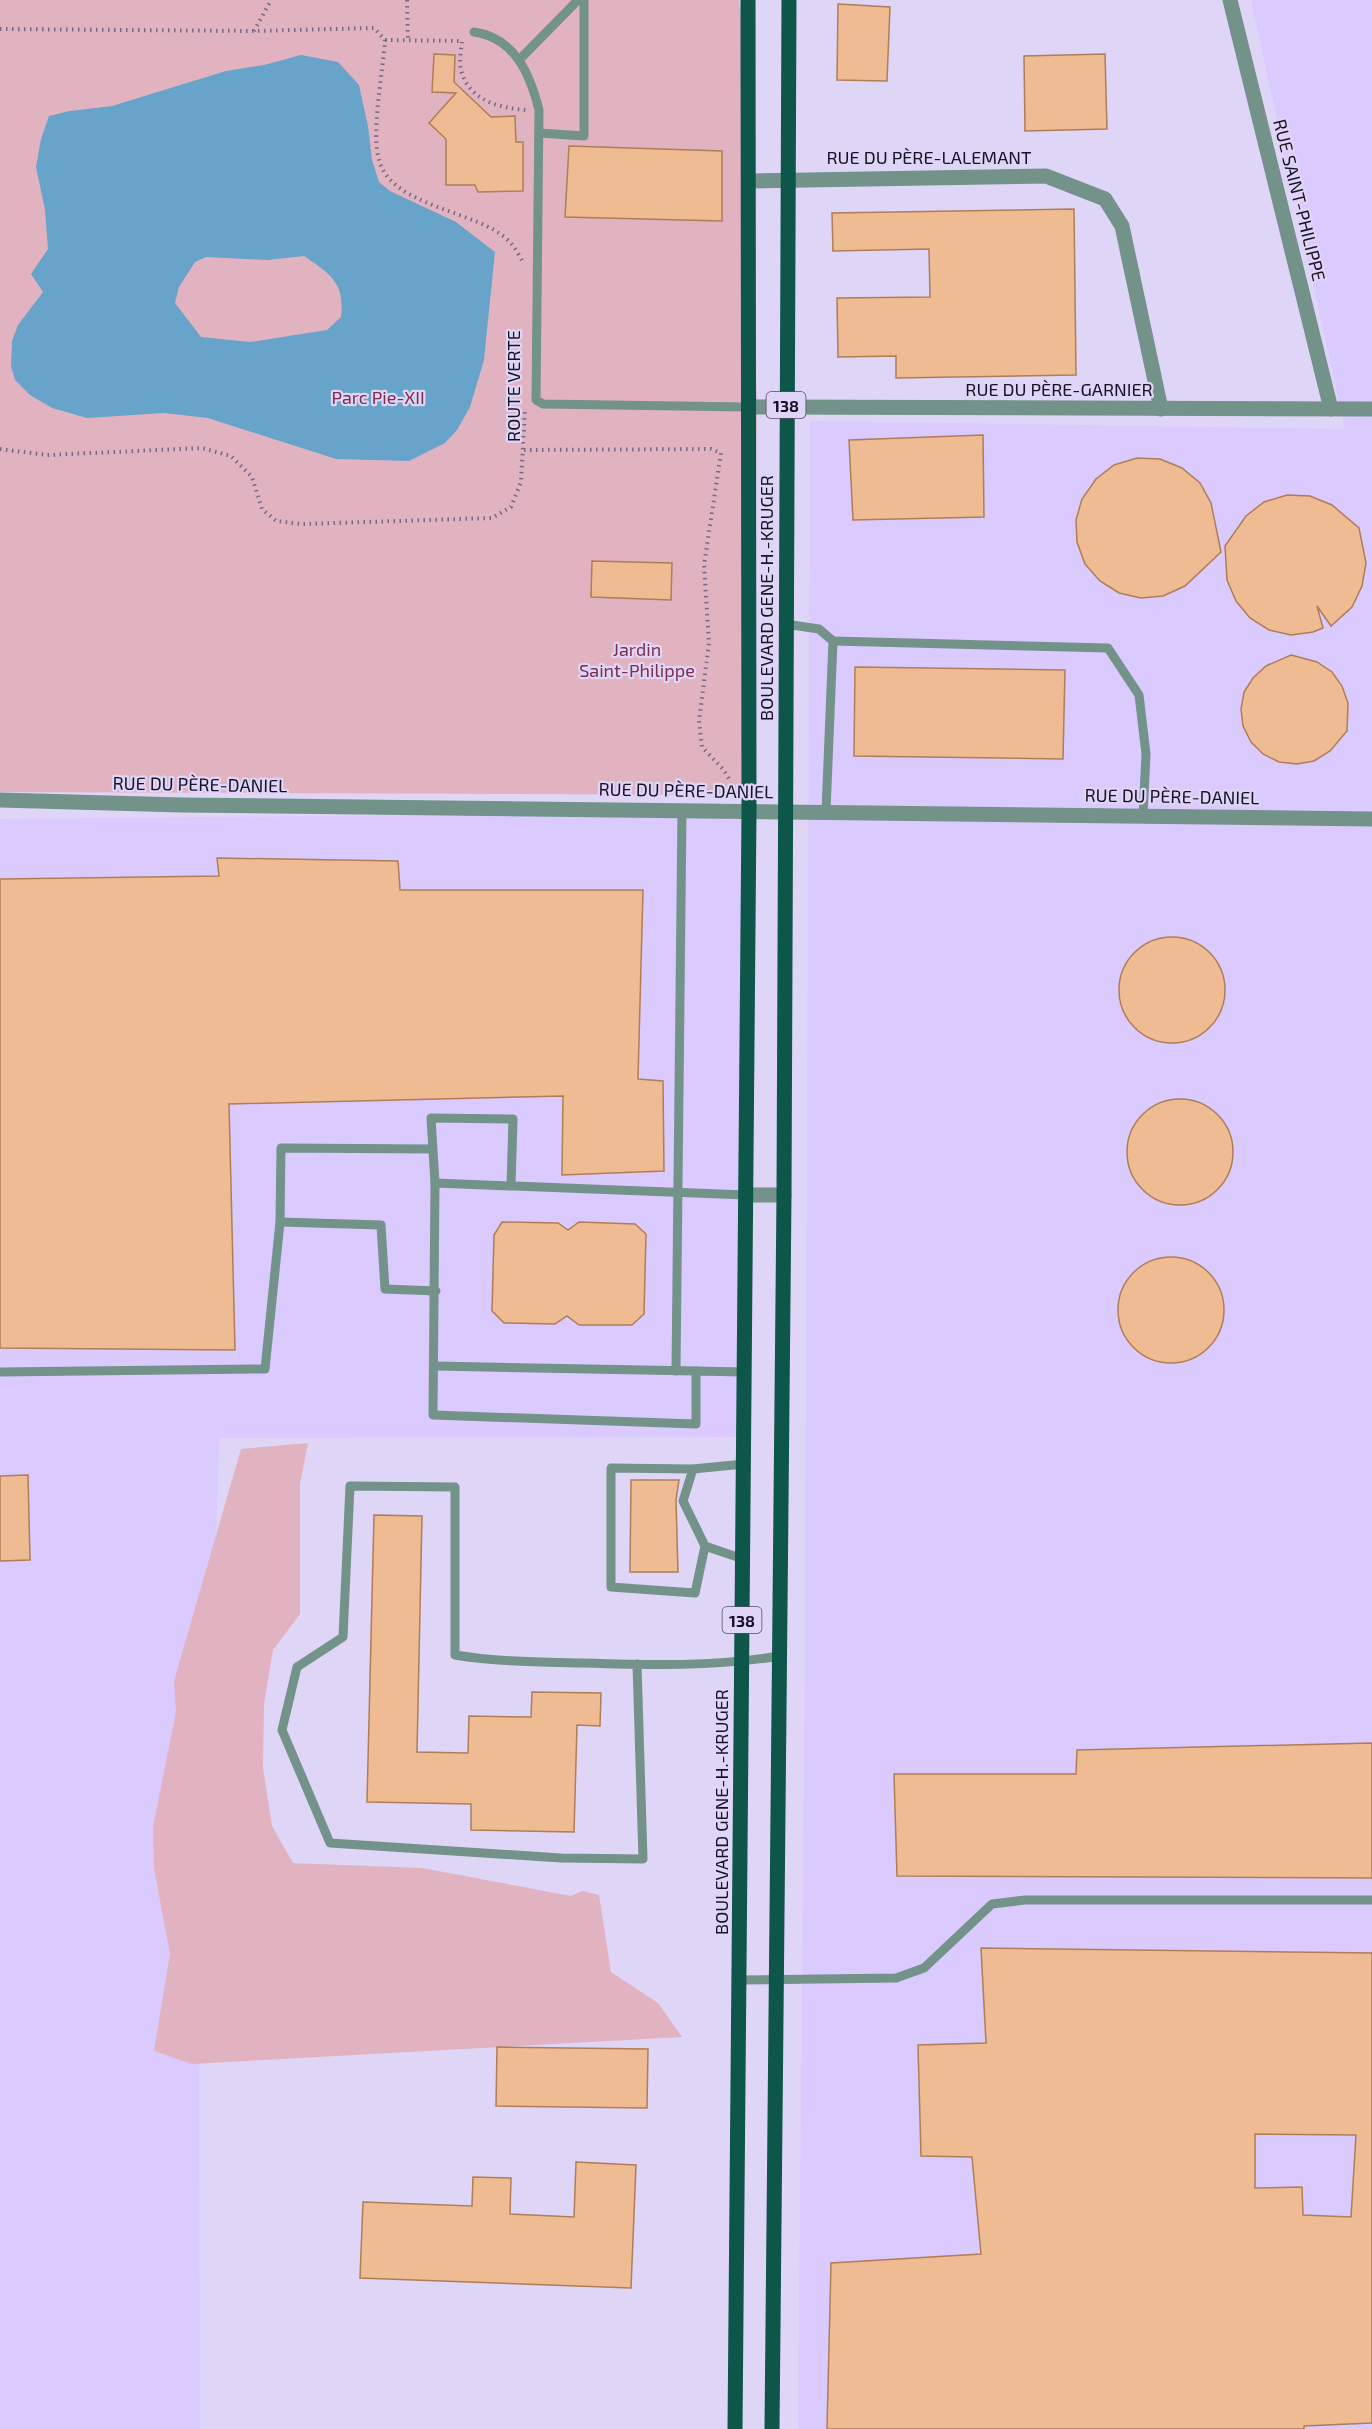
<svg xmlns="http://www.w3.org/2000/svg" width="1372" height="2429" font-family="'Exo 2',sans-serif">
<rect width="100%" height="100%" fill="#dfd5f7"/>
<g fill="#dacafd">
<polygon points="1251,0 1372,0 1372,2429 798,2429 805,1659 810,421 1345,429"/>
<polygon points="749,812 739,1437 219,1438 199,2079 200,2429 0,2429 0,819"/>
</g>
<g fill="#e1b3c0">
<polygon points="0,0 739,0 744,50 757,401 753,795 0,792"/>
<polygon points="308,1443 300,1484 300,1614 273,1650 264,1704 263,1768 272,1826 293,1863 422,1868 571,1896 582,1891 599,1895 611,1972 658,2003 682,2037 192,2064 154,2051 170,1954 154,1868 153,1827 176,1712 174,1681 241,1449"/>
</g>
<path fill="#68a3ca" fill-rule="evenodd" d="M301,55L338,62L359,85L368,126L372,160L379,182L390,191L456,222L495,252L484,360L470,407L457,430L445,443L409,461L336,459L208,418L164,413L87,418L52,408L30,395L15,380L11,366L12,341L18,325L43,292L31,274L48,249L45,210L36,167L41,139L49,116L70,111L112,106L226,71L264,65ZM304,256C330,274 345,282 341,317L327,330L250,342L201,337L175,303L179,287L195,262L206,257L268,260Z"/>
<g fill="#efbb93" stroke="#ae7e57" stroke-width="1.5" fill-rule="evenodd">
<polygon points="838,4 890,7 887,81 837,80"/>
<polygon points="434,54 455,55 454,82 491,117 515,116 516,142 523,142 523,191 478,192 475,185 446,185 446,139 429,123 456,93 432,92"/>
<polygon points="1105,54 1107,129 1025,131 1024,56"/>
<polygon points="569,146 722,151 722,221 565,217"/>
<polygon points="1074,209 1076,375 896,378 896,356 838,357 837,298 930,297 929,249 833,251 832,213"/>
<polygon points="983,435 984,517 853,520 849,440"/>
<polygon points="1137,458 1160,459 1182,468 1200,483 1211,503 1221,552 1185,586 1163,596 1141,598 1119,593 1100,581 1085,564 1077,542 1076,520 1082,499 1096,479 1114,465"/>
<polygon points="1287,495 1310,496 1332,505 1359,528 1366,563 1362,586 1352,607 1331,626 1317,606 1323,628 1313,632 1291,635 1269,630 1250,618 1236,601 1227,580 1225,546 1246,516 1264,502"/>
<polygon points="592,561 672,563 671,600 591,597"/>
<polygon points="1291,655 1317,662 1332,672 1342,686 1348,703 1347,731 1330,751 1314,761 1297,764 1279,762 1263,754 1251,742 1243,726 1241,709 1244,692 1253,678 1266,666"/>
<polygon points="855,667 1065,670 1063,759 854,756"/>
<polygon points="217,858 398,861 400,890 643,890 638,1079 663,1081 664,1171 562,1175 563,1096 229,1104 235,1350 0,1348 0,879 219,876"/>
<circle cx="1172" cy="990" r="53"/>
<circle cx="1180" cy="1152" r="53"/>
<polygon points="502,1222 558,1223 568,1230 579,1222 635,1224 646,1234 644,1314 632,1325 579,1325 567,1316 555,1324 504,1323 492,1311 494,1235"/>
<circle cx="1171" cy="1310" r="53"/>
<polygon points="28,1475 30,1560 0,1561 0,1476"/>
<polygon points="631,1480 679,1480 676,1500 678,1572 630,1572"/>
<polygon points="374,1515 422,1516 417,1752 468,1753 469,1716 531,1717 532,1692 601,1693 600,1726 577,1725 574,1832 471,1830 471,1804 367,1802"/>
<polygon points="1372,1743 1372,1878 897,1876 894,1774 1076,1774 1077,1750"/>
<path d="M981,1948L1372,1953V2423L1304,2426V2429H827L831,2263L981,2254L972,2157L921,2156L918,2045L986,2043ZM1255,2134L1356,2135L1351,2217L1303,2215L1302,2187L1255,2188Z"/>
<polygon points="497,2047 648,2049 647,2108 496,2106"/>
<polygon points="576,2162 636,2165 631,2288 360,2278 363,2202 472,2206 473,2177 511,2178 510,2214 574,2217"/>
</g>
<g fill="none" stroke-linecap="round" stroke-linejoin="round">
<g stroke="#736b85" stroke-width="4" stroke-dasharray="1.5 4.5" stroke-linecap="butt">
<polyline points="407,0 408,41"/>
<path d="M0,29L254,31L374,28L385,40C383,72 371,131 379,160C392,208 478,210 509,241C515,247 520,257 524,264"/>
<polyline points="254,31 271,0"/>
<path d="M385,40L462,41C461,50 459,61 461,70C468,100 499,108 526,110"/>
<polyline points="0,449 47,455 202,448 231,456 252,477 262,509 276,521 303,524 492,518 511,507 521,482 525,409"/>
<polyline points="524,450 711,449 721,453 704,565 709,643 699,721 702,747 723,769 731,782"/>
</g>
<g stroke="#73928a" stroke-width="9">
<path d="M474,32C515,38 530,74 539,110L536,400L543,404L747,407"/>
<polyline points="520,59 578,0"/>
<polyline points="539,133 584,136 584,0"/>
<polyline points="785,624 819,629 833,641 826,811"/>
<polyline points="833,641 1108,648 1139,695 1146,754 1143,816"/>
<polyline points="435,1183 431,1118 513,1119 511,1186"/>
<polyline points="280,1222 381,1225 385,1289 436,1291"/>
<polyline points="436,1366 696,1371"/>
<polyline points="676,1371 682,810"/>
<polyline points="0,1372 265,1369 280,1222 281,1148 432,1149"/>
<polyline points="744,1372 696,1371 696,1424 433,1415 435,1183 746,1195"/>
<polyline points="693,1469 611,1468 611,1587 695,1593 705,1546"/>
<polyline points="743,1559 705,1546 683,1501 693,1469 744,1464"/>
<path d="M637,1664L643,1859L561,1858L330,1843L282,1730L297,1667L343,1637L350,1486L455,1487V1655C497,1662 540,1662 583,1663C648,1665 715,1667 779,1656"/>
<polyline points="739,1980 896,1978 924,1968 992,1904 1025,1900 1372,1900"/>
</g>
<g stroke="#73928a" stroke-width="15">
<polyline points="1230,0 1331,409"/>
<polyline points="750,181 1046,176 1105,199 1122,226 1161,409"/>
<polyline points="747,407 1372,409"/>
<polyline points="0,800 182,805 1372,819"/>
<polyline points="746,1195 784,1195"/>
</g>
<g stroke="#0e554a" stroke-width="15">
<polyline points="735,2429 749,811 748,0"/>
<polyline points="772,2429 784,1195 789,0"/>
</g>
</g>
<g text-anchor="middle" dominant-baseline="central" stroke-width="4.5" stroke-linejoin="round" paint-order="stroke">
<g fill="#dfd5f7" stroke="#544c64" stroke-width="1.5">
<rect x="766.5" y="392" width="39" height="26" rx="4.5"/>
<rect x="722.5" y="1607" width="39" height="26" rx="4.5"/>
</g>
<g font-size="16" font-weight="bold" fill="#181125">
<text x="786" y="405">138</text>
<text x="742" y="1620">138</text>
</g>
<g font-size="18" fill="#181125" stroke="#dfd5f7">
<text x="929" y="157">RUE DU PÈRE-LALEMANT</text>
<text transform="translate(1300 200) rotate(76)">RUE SAINT-PHILIPPE</text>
<text transform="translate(513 386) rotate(-90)">ROUTE VERTE</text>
<text x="1059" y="389">RUE DU PÈRE-GARNIER</text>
<text transform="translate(766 598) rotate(-90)">BOULEVARD GENE-H.-KRUGER</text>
<text transform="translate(200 784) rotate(1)">RUE DU PÈRE-DANIEL</text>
<text transform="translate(686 790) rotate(1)">RUE DU PÈRE-DANIEL</text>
<text transform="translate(1172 796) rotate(1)">RUE DU PÈRE-DANIEL</text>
<text transform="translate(721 1812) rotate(-90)">BOULEVARD GENE-H.-KRUGER</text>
</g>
<g font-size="18" fill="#7c2d4b" stroke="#dfd5f7">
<text x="378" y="397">Parc Pie-XII</text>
<text x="637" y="649">Jardin<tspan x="637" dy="21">Saint-Philippe</tspan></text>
</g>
</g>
</svg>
